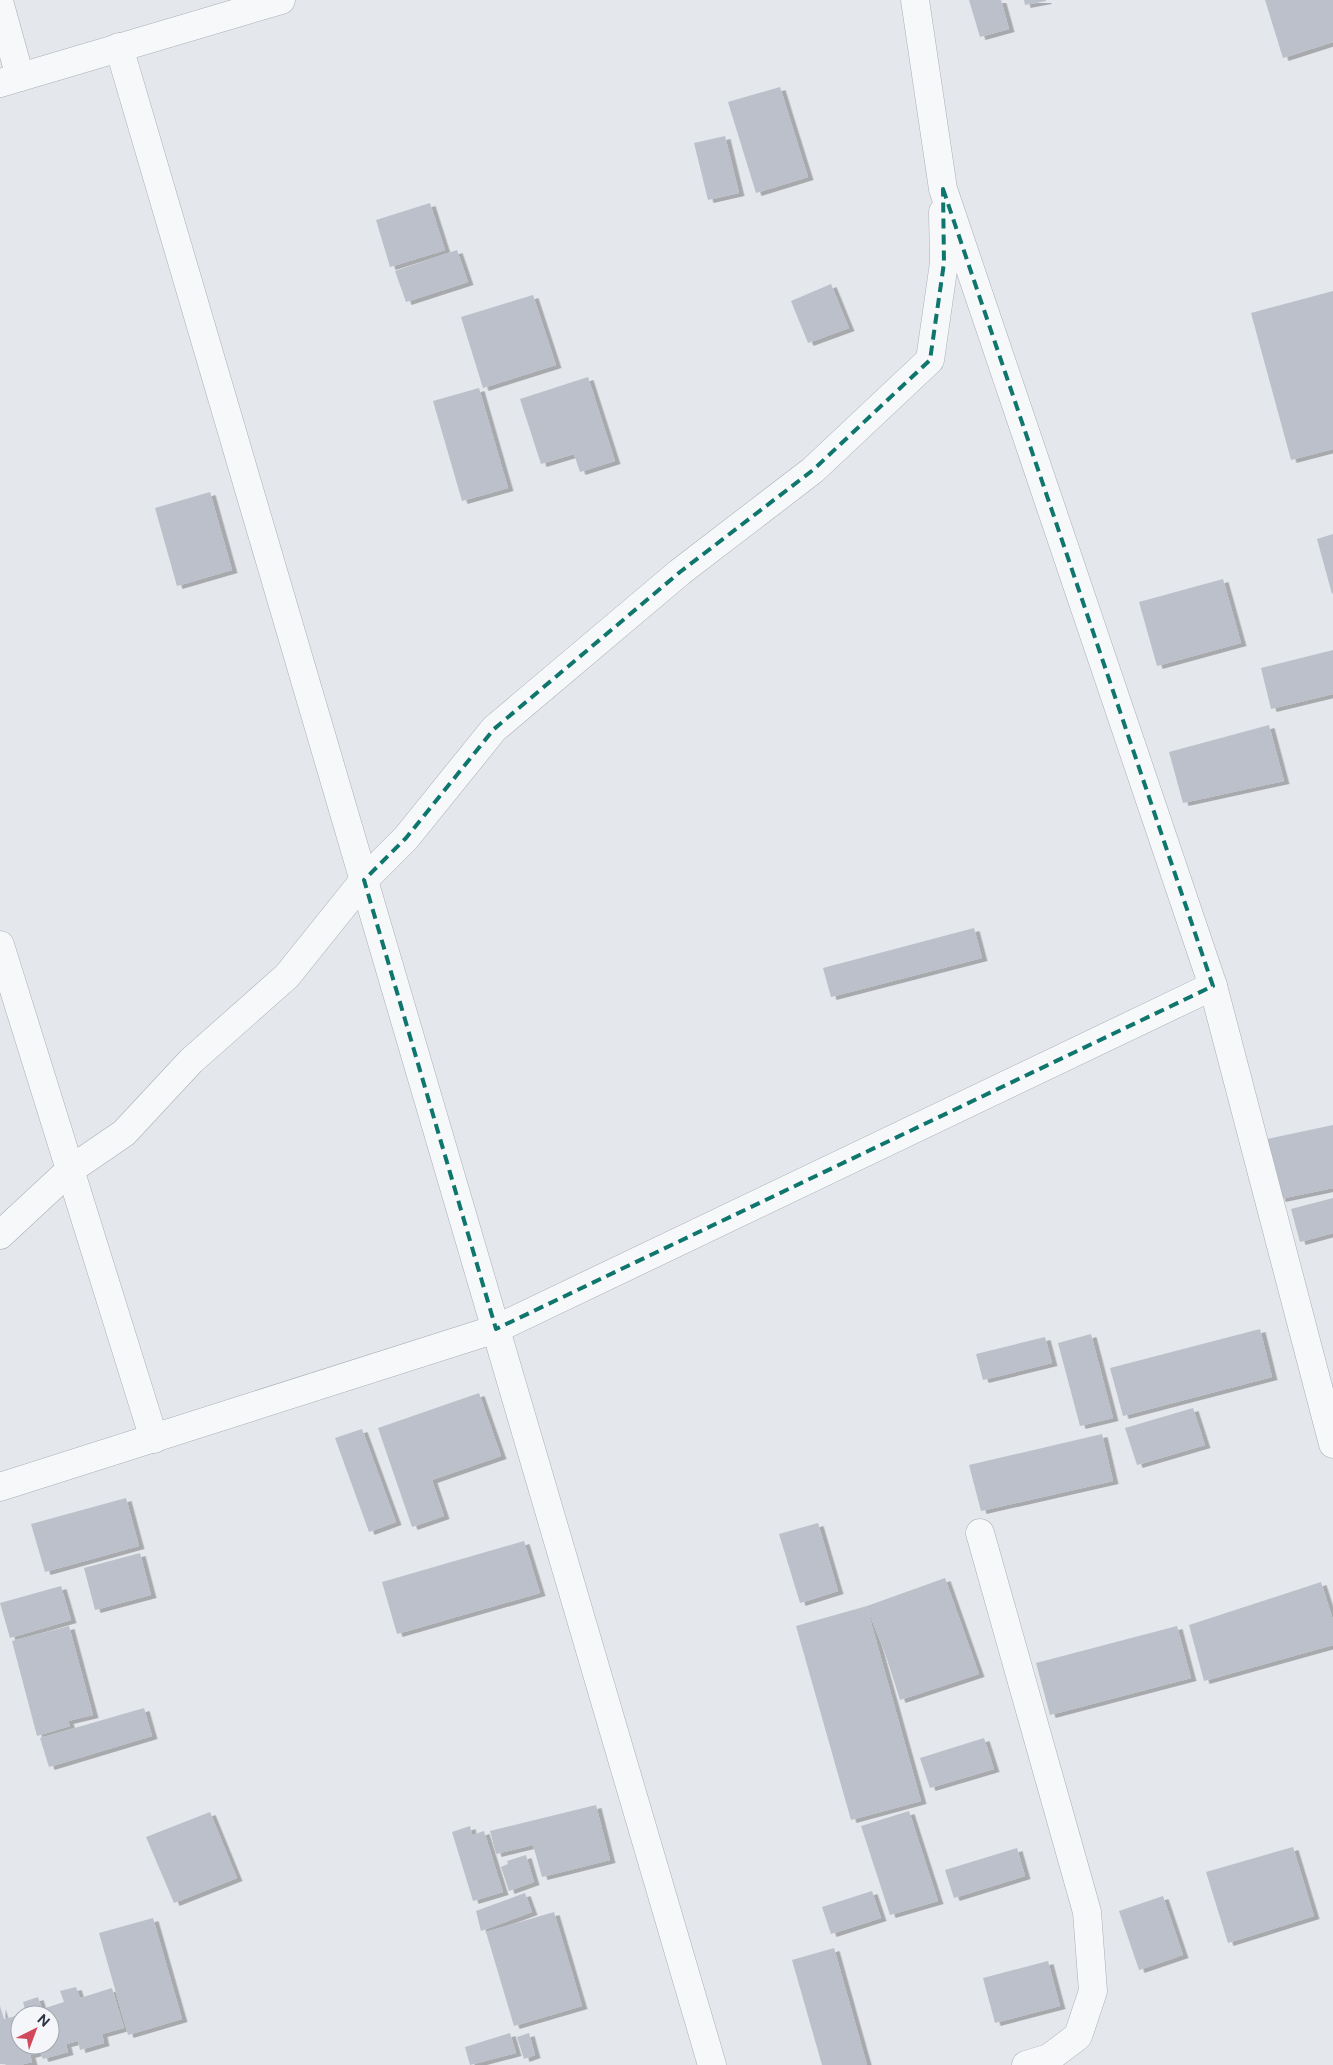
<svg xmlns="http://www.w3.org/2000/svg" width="1333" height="2065" font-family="'Public Sans',sans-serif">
<defs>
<filter id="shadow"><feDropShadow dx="5.5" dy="3" stdDeviation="0" flood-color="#0004"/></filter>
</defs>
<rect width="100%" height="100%" fill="#e4e7ec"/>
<g fill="#bbc0ca" filter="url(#shadow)">
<polygon points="969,0 1001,0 1009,29 980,37"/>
<polygon points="1024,0 1046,0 1046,1 1025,5"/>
<polygon points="1265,0 1333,0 1333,42 1283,58"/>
<polygon points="780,87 808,177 756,193 728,102"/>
<polygon points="725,136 739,193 708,200 694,143"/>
<polygon points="430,203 445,250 390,267 376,220"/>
<polygon points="457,250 468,282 406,302 395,271"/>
<polygon points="831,284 849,328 808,343 791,301"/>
<polygon points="1333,291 1333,449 1291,460 1251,313"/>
<polygon points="533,295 556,365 483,388 461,317"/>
<polygon points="588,377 615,461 580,472 574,454 541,464 520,399"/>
<polygon points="479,388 508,488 462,501 433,401"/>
<polygon points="210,492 232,570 177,586 155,508"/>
<polygon points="1333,534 1333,593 1332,594 1317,539"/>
<polygon points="1223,579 1241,643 1157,666 1139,602"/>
<polygon points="1333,650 1333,694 1271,709 1261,668"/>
<polygon points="1269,725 1284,781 1183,803 1169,752"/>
<polygon points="974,928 982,958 831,997 823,968"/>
<polygon points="1333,1125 1333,1188 1280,1199 1267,1139"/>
<polygon points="1333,1198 1333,1233 1300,1242 1291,1209"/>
<polygon points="1260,1329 1272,1377 1123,1416 1110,1368"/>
<polygon points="1091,1334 1113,1418 1080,1426 1058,1343"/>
<polygon points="1045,1337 1052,1363 983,1380 976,1354"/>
<polygon points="479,1393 501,1456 432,1480 444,1516 412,1527 378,1428"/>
<polygon points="1193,1408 1205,1445 1137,1465 1125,1428"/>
<polygon points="362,1429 396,1522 369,1532 335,1438"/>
<polygon points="1102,1434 1113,1481 981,1511 969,1465"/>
<polygon points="126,1498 139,1546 45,1572 31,1524"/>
<polygon points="818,1523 838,1591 800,1603 779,1534"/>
<polygon points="524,1541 540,1593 397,1634 382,1582"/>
<polygon points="140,1553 151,1595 95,1610 84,1568"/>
<polygon points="945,1578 979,1674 900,1700 885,1653 867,1608 921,1801 851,1820 796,1626 867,1606"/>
<polygon points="1321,1582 1333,1620 1333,1645 1204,1681 1189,1625"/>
<polygon points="61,1586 71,1620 10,1638 0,1603"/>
<polygon points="69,1626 93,1715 68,1721 70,1726 37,1736 12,1641"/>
<polygon points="1177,1626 1191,1678 1050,1715 1036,1663"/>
<polygon points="144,1708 152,1736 49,1767 40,1738"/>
<polygon points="984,1738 994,1769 930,1788 920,1758"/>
<polygon points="596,1805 610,1860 542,1877 533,1845 496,1854 490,1831"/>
<polygon points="909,1811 938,1901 890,1915 861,1826"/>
<polygon points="210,1812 237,1878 174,1903 146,1837"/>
<polygon points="470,1826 472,1835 484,1831 503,1892 473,1901 452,1832"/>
<polygon points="1293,1847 1314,1916 1228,1943 1206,1872"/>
<polygon points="1017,1848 1025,1876 954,1898 945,1870"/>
<polygon points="526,1855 534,1882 509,1891 501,1867 508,1864 507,1861"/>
<polygon points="872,1891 881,1918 831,1934 822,1907"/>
<polygon points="525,1893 532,1912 481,1931 476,1911"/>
<polygon points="1163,1896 1183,1955 1139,1970 1119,1911"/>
<polygon points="554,1912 582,2006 514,2026 486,1932"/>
<polygon points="153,1918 182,2019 128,2035 99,1933"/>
<polygon points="834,1948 867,2065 822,2065 792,1960"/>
<polygon points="1048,1961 1060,2006 995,2023 983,1978"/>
<polygon points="76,1987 80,1998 112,1988 124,2028 102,2034 104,2043 80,2050 78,2041 66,2044 68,2052 43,2059 40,2052 30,2055 32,2062 20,2065 0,2064 0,2006 4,2019 20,2015 20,2045 50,2045 50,2015 21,2015 26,2013 23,2002 38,1997 42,2009 64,2002 60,1991"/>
<polygon points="510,2033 516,2053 470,2065 465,2047"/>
<polygon points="529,2033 535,2055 524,2059 517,2037"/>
</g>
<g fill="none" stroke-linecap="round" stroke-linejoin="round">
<defs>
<g id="street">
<polyline points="915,0 943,189 1213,986 1333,1444"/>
<polyline points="0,5 20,77"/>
<polyline points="119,47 712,2065"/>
<polyline points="0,83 281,0"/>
<polyline points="0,945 154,1439"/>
<polyline points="0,1235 70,1170 124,1133 191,1061 287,976 364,880 406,838 494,729 680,572 813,470 930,360 944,263 943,212"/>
<polyline points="0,1487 496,1329 1213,986"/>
<polyline points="980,1533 1087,1912 1093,1991 1078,2036 1049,2058 1026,2065"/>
</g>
</defs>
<use href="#street" stroke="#a9aeb7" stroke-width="29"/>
<use href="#street" stroke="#f7f8fa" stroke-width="28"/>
</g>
<path fill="none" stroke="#0f766e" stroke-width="4" stroke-dasharray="10 6" stroke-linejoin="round" d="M943,189L1213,986L496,1329L364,880L406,838L494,729L680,572L813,470L930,360L944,263Z"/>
<g transform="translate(35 2030) rotate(42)"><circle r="24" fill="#f4f6f9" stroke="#a4a8b1"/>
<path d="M0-4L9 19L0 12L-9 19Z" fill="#d1495b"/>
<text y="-8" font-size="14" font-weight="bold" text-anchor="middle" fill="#2b3445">N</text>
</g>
</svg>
